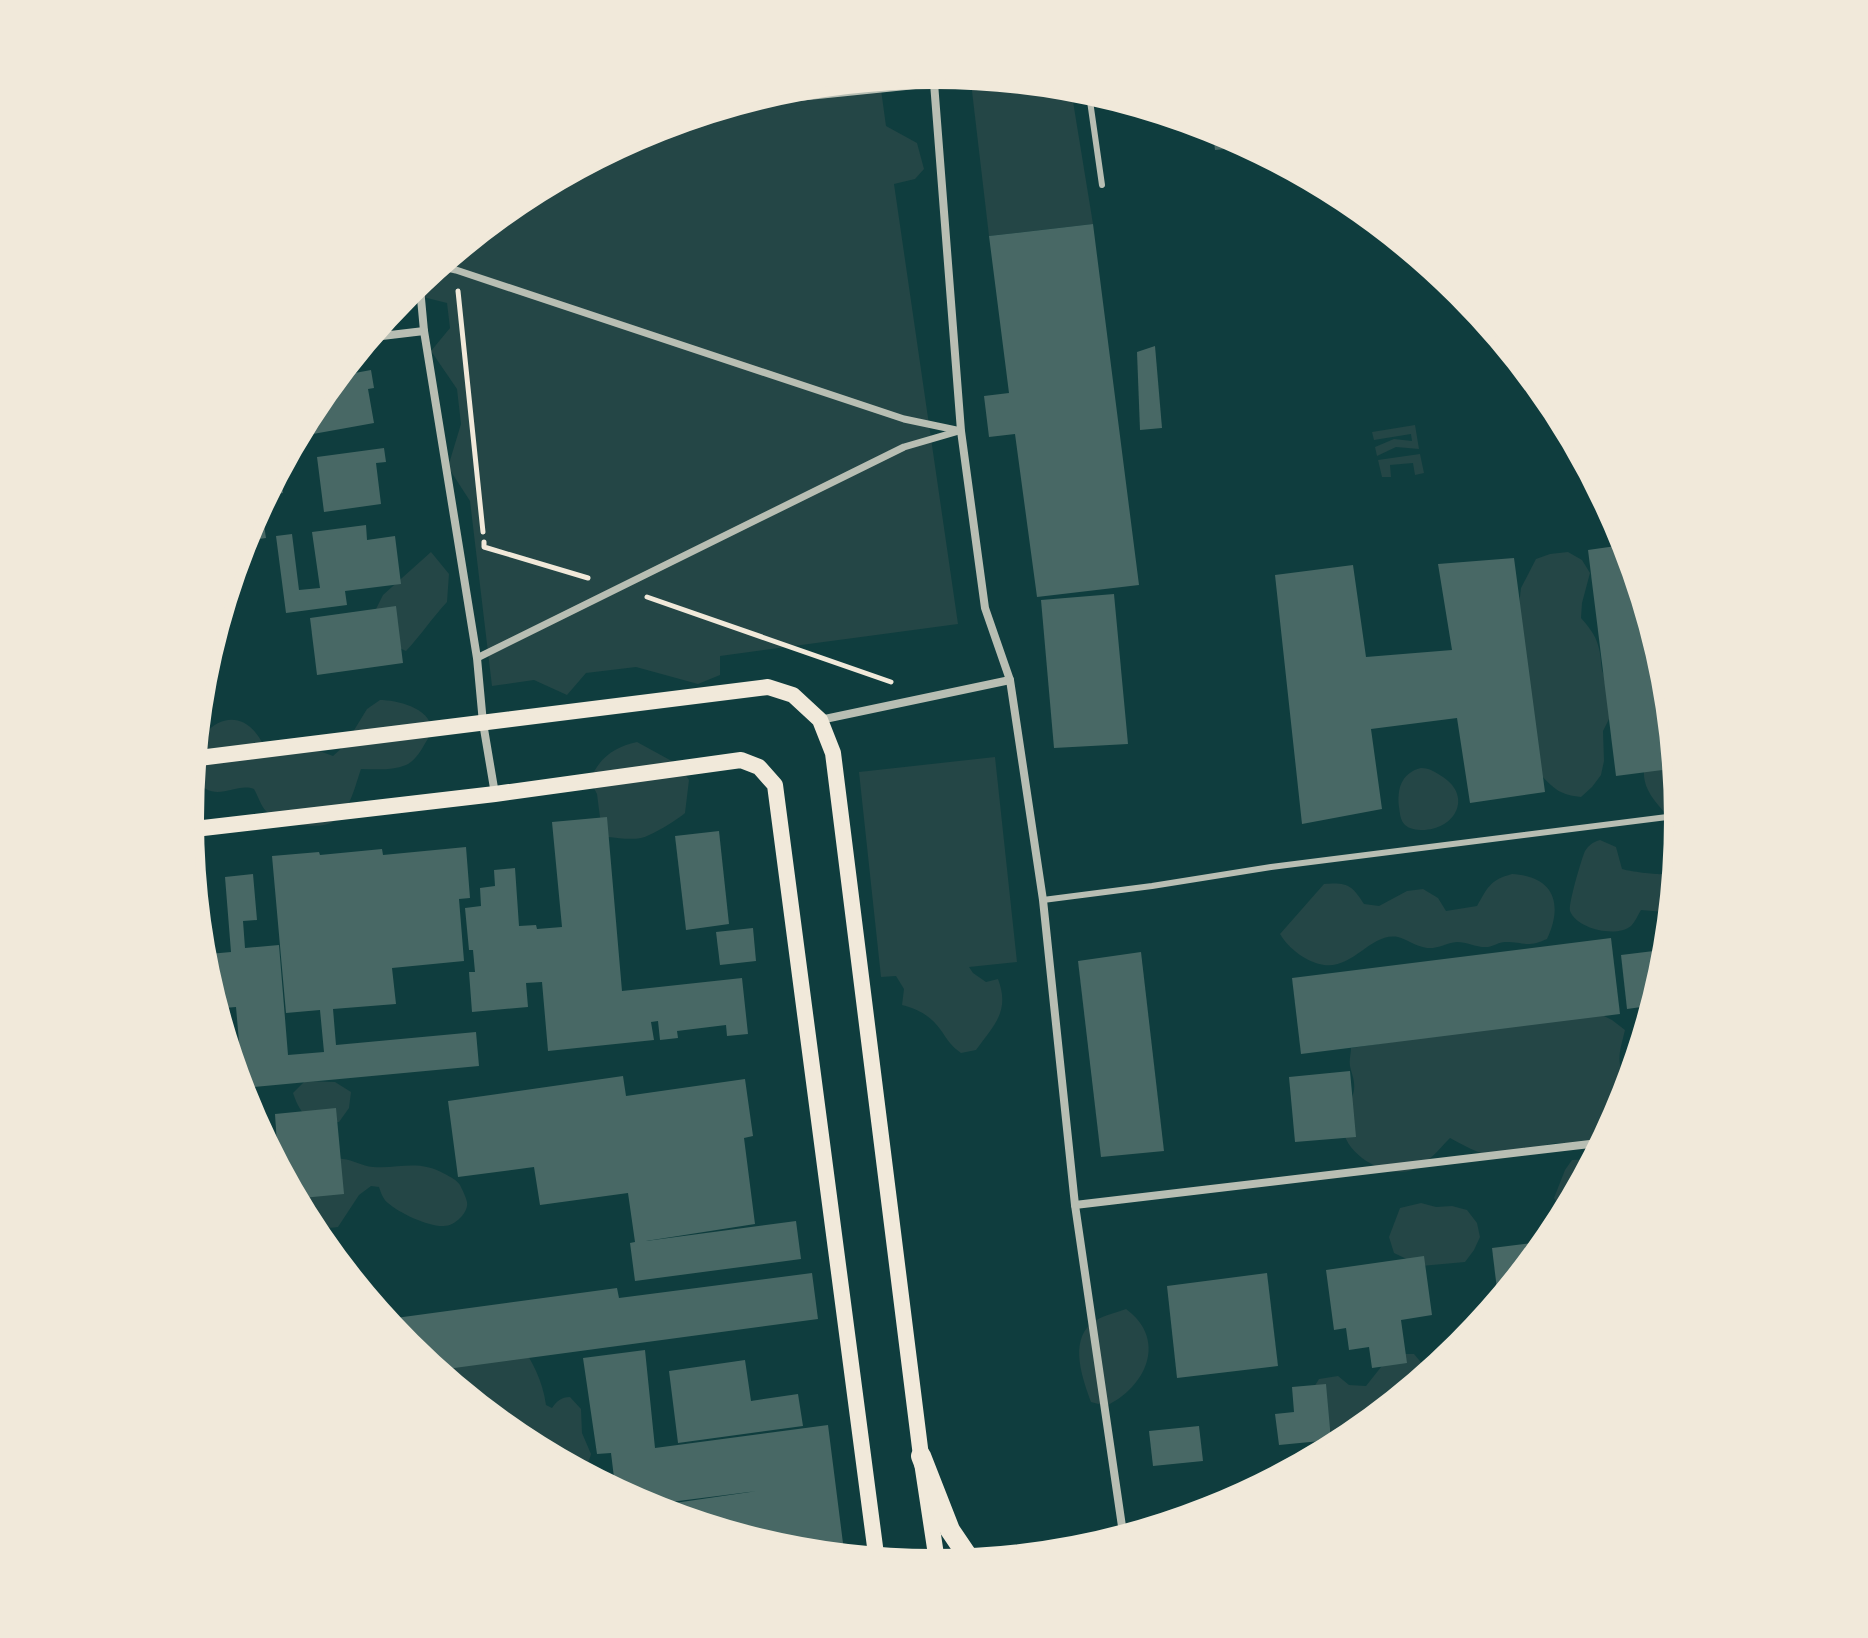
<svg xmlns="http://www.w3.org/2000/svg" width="1868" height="1638" font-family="'Titillium Web',sans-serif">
<rect width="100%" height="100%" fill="#0f3d3e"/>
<g fill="#244646">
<polygon points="928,71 922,81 907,88 889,74"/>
<polygon points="970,74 1070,83 1093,224 989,236"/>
<polygon points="879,75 886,126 917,143 924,169 915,179 894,184 958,624 720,656 720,675 698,684 636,667 586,673 567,695 534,680 492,686 470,501 448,467 461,424 457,389 431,351 450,328 447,303 423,297 425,272 518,196 648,127 788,84"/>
<polygon points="1415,425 1419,449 1396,447 1377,456 1375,447 1394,439 1412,441 1411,434 1374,440 1372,432"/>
<polygon points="1420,454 1424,473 1415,475 1413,463 1390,465 1391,477 1382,477 1378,460"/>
<path d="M431,552L449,574L447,602C432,618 421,635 406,651L388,643L373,615L383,595Z"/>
<path d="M1568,552L1582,560L1590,573L1582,603L1581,618C1588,626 1595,634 1598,645C1604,665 1597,670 1612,687L1610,717L1603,731L1604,761L1601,775L1592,787L1581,797C1561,795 1555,790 1541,775L1519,605L1521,588L1536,559L1550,554Z"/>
<path d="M380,700C396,700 432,708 431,730C430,736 426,742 423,747C419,754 413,762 406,765C391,771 376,769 361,769C355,786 351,807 337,819C322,833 280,823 266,811C261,806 258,796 254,789C238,783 222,798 206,789C201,786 201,784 199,779C180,739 236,688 264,746L317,750L333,756L345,745L367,709Z"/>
<path d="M1672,709L1683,819L1674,910L1664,912L1641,910C1638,915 1635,922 1631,926C1616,938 1577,929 1570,911C1568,905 1582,857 1585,851C1589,845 1593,842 1600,840L1616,847L1622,869C1628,871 1657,875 1662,874C1669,872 1669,870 1673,865L1668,859V850L1673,845L1680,830C1670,816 1655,805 1648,790C1634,762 1659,732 1672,709Z"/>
<path d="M637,742L679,765L689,780L685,813C677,820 651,836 641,838C631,840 618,838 608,837L601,825L597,794L590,780C599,758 614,747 637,742Z"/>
<path d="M995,757L1017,962L969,967L973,973L986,982L998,979C1010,1011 995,1024 976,1050L961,1053C949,1044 948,1040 940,1029C930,1015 917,1009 902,1005L904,989L896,976L881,977L859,772Z"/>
<path d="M1421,768C1430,768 1435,772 1443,777C1473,797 1455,830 1422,830C1417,830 1409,829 1405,825C1400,820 1400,813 1399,807C1397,789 1401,773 1421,768Z"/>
<path d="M185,817C205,831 202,853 190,872Z"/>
<path d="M1512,874C1553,876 1564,903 1547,939C1527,948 1525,942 1505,942C1499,942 1494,946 1488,947C1477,948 1467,942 1457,942C1446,943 1438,949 1427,948C1415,946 1406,939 1398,937C1371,932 1354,969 1324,965C1306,962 1289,949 1280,934L1324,884C1347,882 1352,885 1364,904L1379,906L1407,891L1423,889L1438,898L1446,911L1477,906C1488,887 1490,880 1512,874Z"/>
<path d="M1596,1012L1612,1020L1625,1030C1619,1055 1614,1065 1632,1086L1626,1106L1606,1143C1588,1149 1568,1140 1550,1144C1540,1146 1531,1154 1521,1155C1490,1161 1476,1152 1450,1138C1439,1149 1427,1165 1412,1170C1387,1179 1342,1154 1343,1125C1343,1114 1352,1102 1354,1090C1355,1079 1352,1076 1350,1066C1349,1060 1351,1053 1351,1048Z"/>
<path d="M305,1081L335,1082L351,1092L349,1108L339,1122C312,1123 302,1120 293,1093Z"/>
<path d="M312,1156C322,1157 333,1157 343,1159C353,1160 362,1166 373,1167C400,1169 418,1159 445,1174C450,1177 456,1179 460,1185C462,1189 466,1197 467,1202C469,1212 455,1226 444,1226C429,1227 399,1213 388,1203C383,1199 381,1193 379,1187L371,1186L359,1195L338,1227C328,1229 322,1227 313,1222C280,1203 297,1181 312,1156Z"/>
<polygon points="1592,1159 1596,1162 1569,1212 1563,1211 1554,1198 1565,1170 1572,1160"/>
<polygon points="1421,1203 1436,1207 1452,1206 1467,1210 1477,1223 1480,1237 1474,1250 1465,1262 1421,1266 1394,1253 1389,1237 1400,1208"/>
<path d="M1126,1309C1168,1340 1146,1387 1106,1406L1091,1402C1083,1380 1069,1342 1091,1324C1100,1316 1115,1313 1126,1309Z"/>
<path d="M519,1341C532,1361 543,1381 546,1405L552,1408C557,1401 561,1397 570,1397L581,1409L582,1433L591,1454C589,1462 586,1469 578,1474L518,1442L439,1377L438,1370Z"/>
<polygon points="1399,1354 1414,1354 1424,1366 1428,1378 1364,1431 1349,1433 1333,1432 1319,1421 1311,1392 1319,1379 1338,1376 1349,1385 1366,1386 1385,1362"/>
</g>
<g fill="#486865">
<polygon points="1212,125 1221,127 1255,146 1215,150"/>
<polygon points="1093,224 1139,585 1037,597 1015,434 989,437 984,396 1009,393 989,236"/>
<polygon points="1155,346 1162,428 1140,430 1137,352"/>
<polygon points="371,370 374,388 368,389 374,423 313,434 308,409 333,377"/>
<polygon points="384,448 386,462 376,463 381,504 324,512 317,457"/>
<polygon points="279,464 283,493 262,496"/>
<polygon points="260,499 266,538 239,542 242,532"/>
<polygon points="366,525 367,540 395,536 401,584 345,591 347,605 286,613 276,536 292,534 299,590 320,588 312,532"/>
<polygon points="1630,544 1669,673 1678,768 1616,776 1588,550"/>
<polygon points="1514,558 1545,792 1470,803 1457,718 1371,729 1382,809 1302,824 1275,575 1353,565 1366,657 1452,650 1438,564"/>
<polygon points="1114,594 1128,744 1054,748 1041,600"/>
<polygon points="396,606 403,663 317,675 310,618"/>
<polygon points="607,817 622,991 742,978 748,1034 727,1036 726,1025 677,1031 678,1038 660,1040 658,1021 651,1022 654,1040 548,1051 542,982 526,983 528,1007 472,1012 469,972 475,972 473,950 469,950 465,908 481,906 480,888 495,886 494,870 515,868 519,926 536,925 537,929 562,927 552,822"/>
<polygon points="719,831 729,924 686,930 675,836"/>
<polygon points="466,847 470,898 459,899 464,961 392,968 396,1004 333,1009 336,1045 476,1032 479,1066 243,1088 236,1007 213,1009 199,965 194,909 205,908 209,954 231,952 225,877 253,874 257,920 243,921 245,948 279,945 288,1055 324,1052 320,1010 286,1013 272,856 319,852 320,855 382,849 383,855"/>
<polygon points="753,928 756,961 720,965 716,932"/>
<polygon points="1611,938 1620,1014 1301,1054 1292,978"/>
<polygon points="1670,949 1669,966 1656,1005 1627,1009 1621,955"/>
<polygon points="1141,952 1164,1151 1101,1157 1078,961"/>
<polygon points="1350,1071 1356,1137 1295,1142 1289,1077"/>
<polygon points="623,1076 626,1096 745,1079 753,1136 744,1138 755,1224 646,1241 796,1221 801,1259 635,1281 630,1243 635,1242 628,1193 540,1205 534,1167 458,1177 448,1101"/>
<polygon points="336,1108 344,1194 292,1199 279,1175 275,1114"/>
<polygon points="1541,1242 1542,1253 1499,1306 1492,1248"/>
<polygon points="1424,1256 1432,1315 1401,1320 1407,1363 1372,1368 1369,1347 1349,1350 1346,1328 1334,1330 1326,1270"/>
<polygon points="812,1273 818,1319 432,1371 404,1348 381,1320 617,1288 619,1298"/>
<polygon points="1267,1273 1278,1366 1177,1378 1167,1286"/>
<polygon points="645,1350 655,1448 828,1425 845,1559 787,1554 648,1511 647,1507 757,1491 639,1506 616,1494 611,1453 597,1454 583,1358"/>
<polygon points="745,1360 751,1401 798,1394 803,1426 678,1443 669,1371"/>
<polygon points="1326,1384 1331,1440 1279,1445 1275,1414 1294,1412 1292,1387"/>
<polygon points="1199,1426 1203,1461 1153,1466 1149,1431"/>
<polygon points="1234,1504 1220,1511 1189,1521 1188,1509"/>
</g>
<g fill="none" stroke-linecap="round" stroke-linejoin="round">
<g stroke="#f1e9da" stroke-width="5">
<polyline points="458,291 483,532"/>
<polyline points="484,542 484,547 588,578"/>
<polyline points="647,597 891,682"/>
</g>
<g stroke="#b8beb3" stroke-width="6">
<polyline points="1088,87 1102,185"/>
<polyline points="1043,900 1152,886 1271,867 1683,815"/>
</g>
<g stroke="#b8beb3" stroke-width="7">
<polyline points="434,265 456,270 904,419 961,431"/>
<polyline points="477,658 904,447 959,431"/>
</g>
<g stroke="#b8beb3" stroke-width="8">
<polyline points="933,70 961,431 985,608 1010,680 1043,900 1075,1205 1124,1540"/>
<polyline points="721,105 935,83"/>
<polyline points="419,277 424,331 477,658 483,723 495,794"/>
<polyline points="365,338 424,331"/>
<polyline points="820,720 1010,680"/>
<polyline points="1075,1205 1607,1142"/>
</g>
<g stroke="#f1e9da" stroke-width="16">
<polyline points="191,759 768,687 793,695 820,720 833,753 921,1456 938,1568"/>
<polyline points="186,830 495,794 741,760 759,767 775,785 877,1562"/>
</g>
<polyline stroke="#f1e9da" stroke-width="20" points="921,1456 950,1530 973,1564"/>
</g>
<path d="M0 0H1868V1638H0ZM199 819a735 735 0 1 1 1470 0a735 735 0 1 1-1470 0Z" fill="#f1e9da" fill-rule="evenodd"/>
<path fill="none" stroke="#f1e9da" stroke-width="10" d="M199 819a735 735 0 1 1 1470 0a735 735 0 1 1-1470 0Z"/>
</svg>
